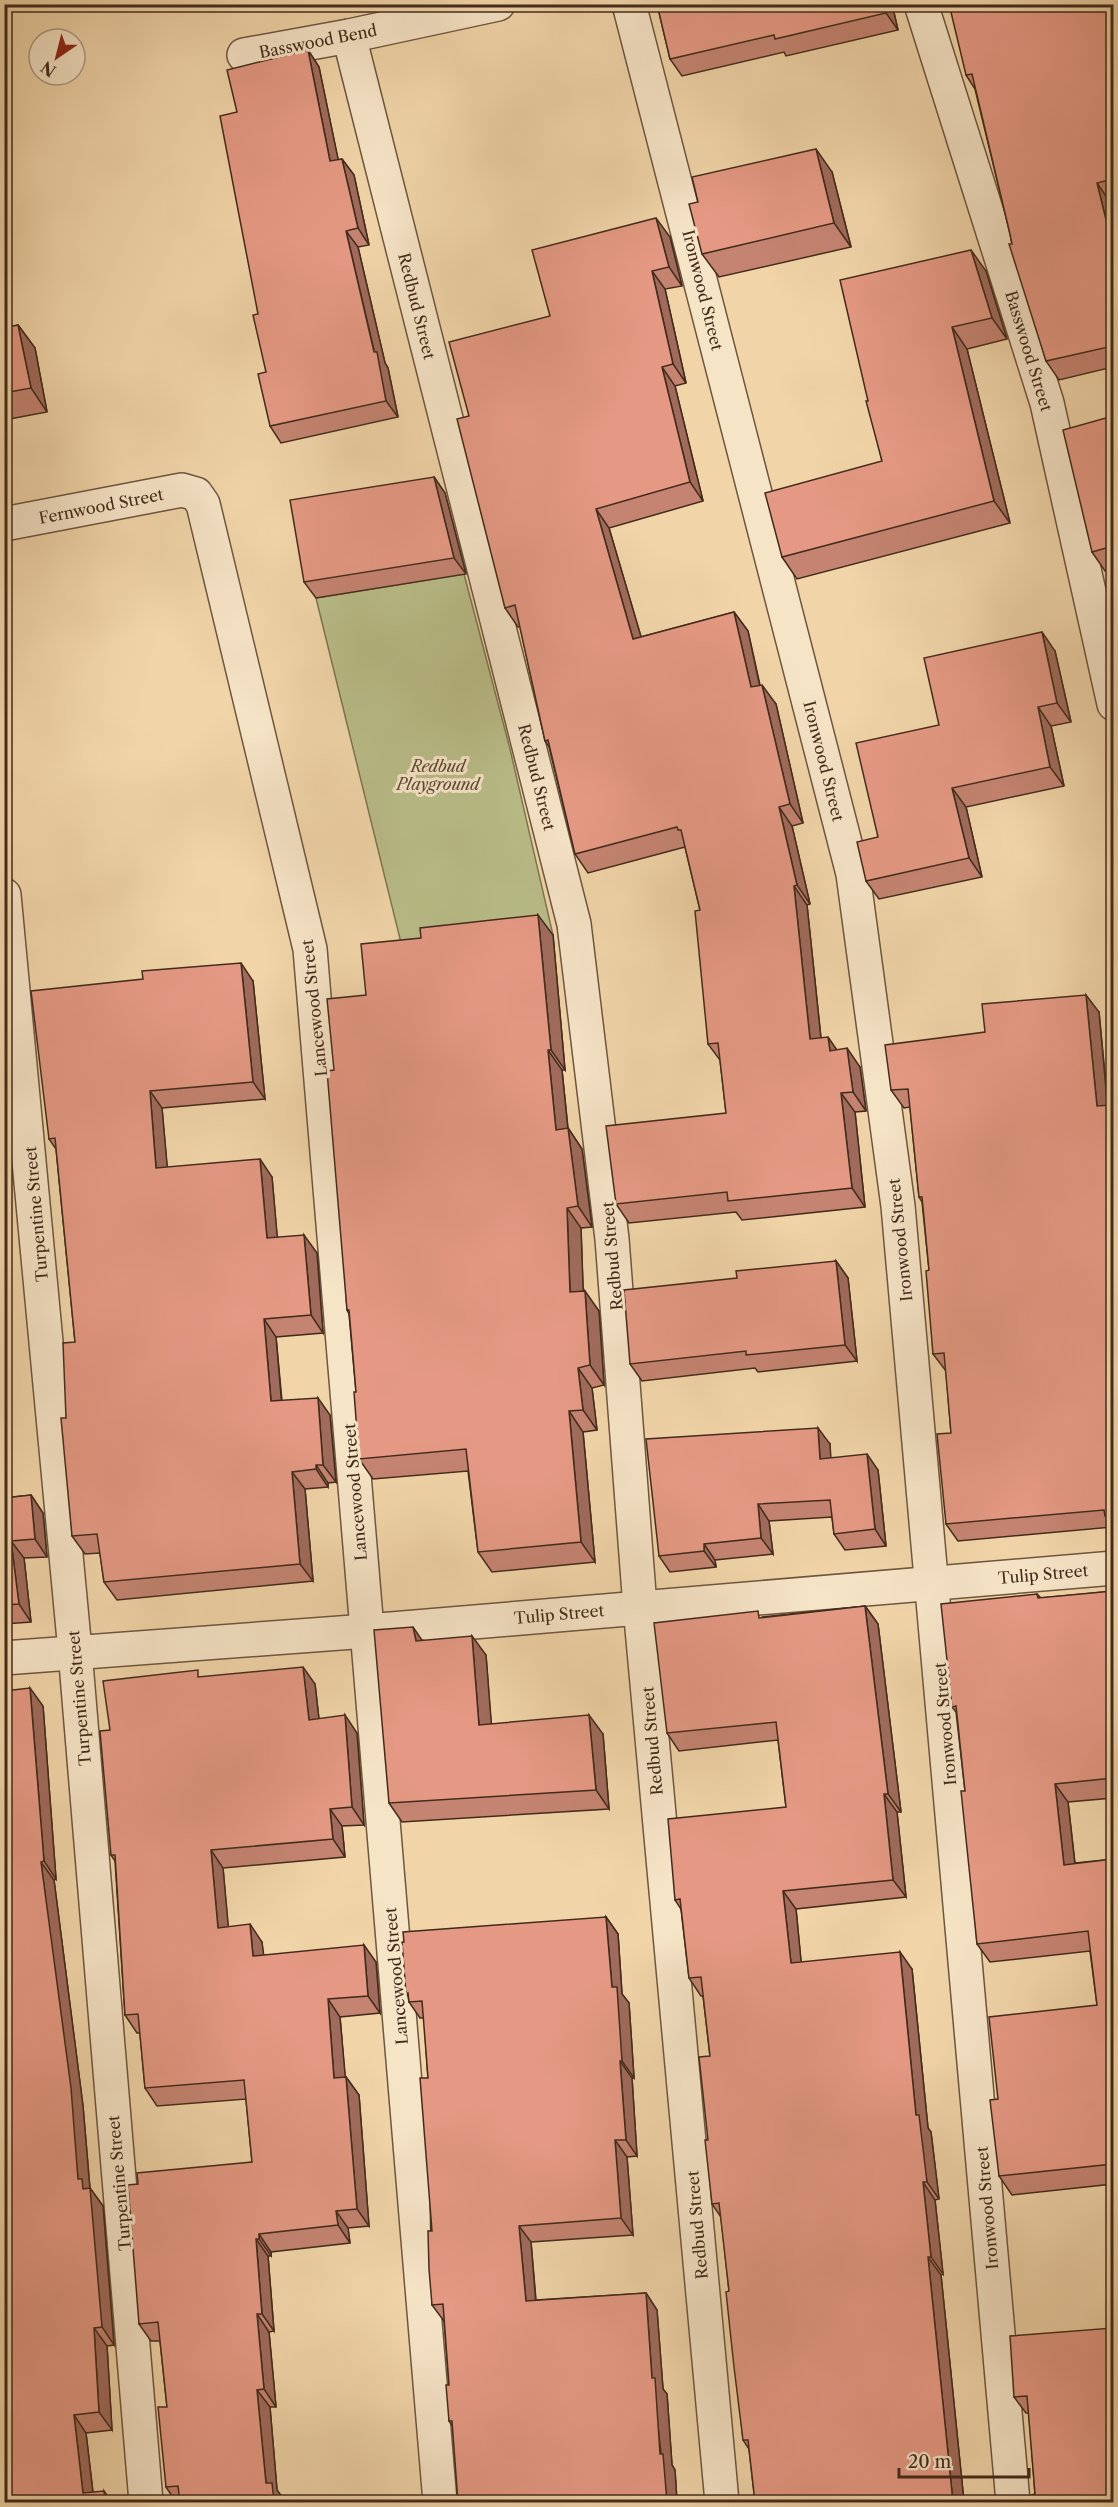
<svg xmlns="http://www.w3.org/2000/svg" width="1118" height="2507" font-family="'Libre Caslon Text',serif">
<rect width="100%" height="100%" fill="#f1d5a9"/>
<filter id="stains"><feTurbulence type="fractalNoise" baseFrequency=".00333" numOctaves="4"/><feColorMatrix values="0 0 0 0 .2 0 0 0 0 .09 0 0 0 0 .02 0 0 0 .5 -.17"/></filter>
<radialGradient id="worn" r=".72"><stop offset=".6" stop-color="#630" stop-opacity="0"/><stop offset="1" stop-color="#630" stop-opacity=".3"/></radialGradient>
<polygon fill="#b9bd88" stroke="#7e7452" stroke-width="1.5" points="464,574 510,749 553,935 403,951 316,598"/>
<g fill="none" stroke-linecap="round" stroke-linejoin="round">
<defs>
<g id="minor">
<polyline points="629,4 853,874 898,1206 1013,2502"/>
<polyline points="921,4 1047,403 1114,704"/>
<polyline points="349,36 574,924 612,1239 640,1607 722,2502"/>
<polyline points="244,55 349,36 498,4"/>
<polyline points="4,524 182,490 196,494 203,504 310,949 440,2502"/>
<polyline points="4,895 75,1651 146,2502"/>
<polyline points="4,1658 367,1631 1114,1568"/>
</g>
</defs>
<use href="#minor" stroke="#6e563f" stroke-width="36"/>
<use href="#minor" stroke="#f6e4c7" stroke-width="33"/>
</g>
<g fill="#c58472" stroke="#432b1c" stroke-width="1.5">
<polygon points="657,4 892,4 898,30 786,56 784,52 682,76 670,59"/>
<polygon points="1113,4 1113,201 1110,202 1113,214 1113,367 1059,380 1046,361 1012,244 1010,234 975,89 966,75"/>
<polygon points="308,50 319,67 338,160 342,159 354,175 369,245 358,247 385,363 388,368 398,417 281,443 270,426 266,372 237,112"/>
<polygon points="832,172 851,247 719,277 702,254"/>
<polygon points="670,237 682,286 665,289 686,383 675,386 703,501 609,528 641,637 734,612 748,631 760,685 776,704 803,823 792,826 810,904 807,905 821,1038 860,1067 866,1111 855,1112 865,1207 742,1220 736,1212 629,1223 616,1204 726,1113 720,1060 708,1044 700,910 685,847 588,873 575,854 549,747 545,741 520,626 518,627 505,608 469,416 550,316"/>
<polygon points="986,271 1007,339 967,349 1010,523 797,579 782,557 882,461 868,401"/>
<polygon points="18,325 35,348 47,412 4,420 4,328"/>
<polygon points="1113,416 1113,569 1105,571 1092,552"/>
<polygon points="434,477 445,493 466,574 316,598 304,582"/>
<polygon points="1055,651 1071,722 1051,726 1064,786 966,807 982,877 879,899 866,881 878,837 939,725"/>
<polygon points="553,935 565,1070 562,1070 568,1128 582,1149 592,1227 581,1228 583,1291 599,1311 604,1385 592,1388 597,1430 583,1432 595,1562 492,1572 478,1552 468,1471 373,1479 359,1459 356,1392 349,1314 347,1310 334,1070 366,995"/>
<polygon points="253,981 265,1099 162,1108 167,1167 272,1177 277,1237 317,1253 323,1333 276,1337 282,1401 330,1415 336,1482 328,1483 328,1487 305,1489 313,1581 117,1600 104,1582 100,1553 85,1554 72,1536 66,1418 75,1342 56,1149 49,1139"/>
<polygon points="1099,1012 1108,1105 1113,1108 1113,1529 1112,1527 958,1541 946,1524 951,1433 946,1371 933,1354 929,1270 922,1202 919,1197 910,1107 904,1108 891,1090 985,1032"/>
<polygon points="836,1261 848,1278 857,1361 758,1372 755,1368 642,1381 630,1364 737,1278"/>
<polygon points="830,1444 830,1458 878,1470 886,1546 845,1550 834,1534 832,1517 769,1521 773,1554 715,1560 716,1567 670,1572 659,1556"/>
<polygon points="31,1495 43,1513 47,1557 24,1558 31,1622 4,1624 4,1498"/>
<polygon points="1113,1591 1113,1798 1068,1802 1075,1863 1113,1859 1113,2184 1012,2195 999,2176 998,2099 1097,2005 1090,1951 990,1962 977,1944 965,1791 956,1712 952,1707 1037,1594 1041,1598"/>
<polygon points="865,1606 878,1624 901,1812 897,1812 906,1897 796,1909 801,1962 912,1969 928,2128 931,2132 939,2199 935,2200 943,2274 941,2275 964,2502 755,2502 749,2449 743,2440 729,2291 721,2217 712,2204 708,2140 710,2056 703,1996 701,1996 689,1978 681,1909 675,1900 786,1807 778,1740 679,1751 667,1733 762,1617"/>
<polygon points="422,1640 486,1655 491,1724 603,1734 609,1809 402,1822 389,1803"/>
<polygon points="202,1677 315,1684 319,1719 357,1733 364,1825 342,1826 345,1857 223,1868 228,1927 262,1942 263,1955 376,1962 380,2013 340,2017 345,2077 346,2077 359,2095 369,2226 348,2228 350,2243 271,2252 271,2256 268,2256 274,2331 269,2332 276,2407 270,2407 277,2490 284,2500 284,2502 176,2502 166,2487 167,2407 160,2341 151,2341 139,2324 138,2184 252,2162 246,2099 157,2106 145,2088 140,2033 137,2033 125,2015 115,1861 111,1855 110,1730"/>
<polygon points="43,1706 56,1879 54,1880 83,2106 90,2188 103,2206 114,2345 107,2346 112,2430 86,2433 93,2492 4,2502"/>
<polygon points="606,1917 618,1934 622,1994 629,2003 634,2078 632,2078 637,2156 627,2157 633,2235 531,2242 536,2300 646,2293 657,2310 663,2389 667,2394 672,2465 675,2470 677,2502 458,2502 453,2427 449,2421 449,2385 444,2321 432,2305 428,2078 424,2018 420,2018 409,2002 408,1996 406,1994"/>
<polygon points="1113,2328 1035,2494 1029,2413 1026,2413 1014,2397"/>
</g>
<g fill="#a06b5c" stroke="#432b1c" stroke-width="1.5">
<polygon points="884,4 892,4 898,30 886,13"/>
<polygon points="308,50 319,67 342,178 330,161"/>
<polygon points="816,149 832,172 851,247 834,223"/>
<polygon points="342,159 354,175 369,245 358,228"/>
<polygon points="1097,183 1110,202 1113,214 1113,249"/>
<polygon points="656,218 670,237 682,286 669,267"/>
<polygon points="346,231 358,247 385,363 388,368 398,417 386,401"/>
<polygon points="971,250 986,271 1007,339 992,318"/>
<polygon points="652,271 665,289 686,383 673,364"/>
<polygon points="18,325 35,348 47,412 31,388"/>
<polygon points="952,327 967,349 1010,523 994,501"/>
<polygon points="662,367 675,386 703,501 690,482"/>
<polygon points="434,477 445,493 466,574 454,558"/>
<polygon points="596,509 609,528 647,657 633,639"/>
<polygon points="734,612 748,631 764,706 751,687"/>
<polygon points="1042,632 1055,651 1071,722 1057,703"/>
<polygon points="762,685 776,704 803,823 790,804"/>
<polygon points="1038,707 1051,726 1064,786 1050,767"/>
<polygon points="952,788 966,807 982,877 969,858"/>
<polygon points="779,807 792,826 810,904 797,885"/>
<polygon points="794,886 807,905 823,1058 810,1039"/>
<polygon points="538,915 553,935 565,1070 551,1050"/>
<polygon points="241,963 253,981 265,1099 253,1082"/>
<polygon points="1086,995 1099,1012 1109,1123 1097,1106"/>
<polygon points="828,1037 841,1056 830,1051"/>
<polygon points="847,1048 860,1067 866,1111 853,1092"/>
<polygon points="548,1050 562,1070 570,1150 556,1130"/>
<polygon points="150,1091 162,1108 169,1186 156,1168"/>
<polygon points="841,1093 855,1112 865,1207 852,1188"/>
<polygon points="1111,1105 1113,1108 1113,1134"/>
<polygon points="568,1128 582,1149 592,1227 578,1206"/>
<polygon points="260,1159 272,1177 279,1256 267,1238"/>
<polygon points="567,1208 581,1228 584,1312 570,1292"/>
<polygon points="304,1235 317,1253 323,1333 311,1315"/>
<polygon points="836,1261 848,1278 857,1361 845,1345"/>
<polygon points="585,1291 599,1311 604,1385 590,1365"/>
<polygon points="264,1319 276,1337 283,1419 271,1401"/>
<polygon points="4,1334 7,1359 4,1355"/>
<polygon points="578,1368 592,1388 597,1430 583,1410"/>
<polygon points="318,1398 330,1415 336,1482 323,1465"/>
<polygon points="569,1411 583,1432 595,1562 581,1542"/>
<polygon points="818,1428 830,1444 832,1475 820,1459"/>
<polygon points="867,1454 878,1470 886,1546 875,1529"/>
<polygon points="316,1465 328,1483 328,1487 316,1469"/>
<polygon points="292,1472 305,1489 313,1581 300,1564"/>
<polygon points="31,1495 43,1513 47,1557 35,1539"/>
<polygon points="758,1504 769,1521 773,1554 761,1538"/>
<polygon points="11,1541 24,1558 31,1622 19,1604"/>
<polygon points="704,1544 715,1560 716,1567 704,1551"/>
<polygon points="865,1606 878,1624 901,1812 888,1794"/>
<polygon points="413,1627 426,1646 416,1641"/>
<polygon points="472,1636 486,1655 493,1744 479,1725"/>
<polygon points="303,1667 315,1684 321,1738 309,1720"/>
<polygon points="30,1688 43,1706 56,1879 44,1861"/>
<polygon points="345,1715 357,1733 364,1825 352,1807"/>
<polygon points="589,1715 603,1734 609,1809 596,1790"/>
<polygon points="1055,1784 1068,1802 1077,1883 1064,1865"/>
<polygon points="884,1794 897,1812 906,1897 893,1880"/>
<polygon points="330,1809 342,1826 345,1857 333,1839"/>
<polygon points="211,1850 223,1868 230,1945 218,1928"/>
<polygon points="41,1862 54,1880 83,2106 90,2190 90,2188 103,2206 114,2345 102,2327 83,2189 78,2179"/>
<polygon points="783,1891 796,1909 803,1981 791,1963"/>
<polygon points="606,1917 618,1934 622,1994 629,2003 634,2078 622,2061 612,1987"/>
<polygon points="250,1924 262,1942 266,1973 253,1956"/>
<polygon points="364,1945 376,1962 380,2013 368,1996"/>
<polygon points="900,1952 912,1969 928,2128 931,2132 939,2199 927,2182 916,2115"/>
<polygon points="328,1999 340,2017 347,2096 334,2078"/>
<polygon points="620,2061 632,2078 637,2156 626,2140"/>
<polygon points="346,2077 359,2095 369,2226 357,2209"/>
<polygon points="615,2140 627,2157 633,2235 621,2218"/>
<polygon points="923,2182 935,2200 943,2274 931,2257"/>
<polygon points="336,2211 348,2228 350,2243 338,2225"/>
<polygon points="519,2226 531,2242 537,2317 526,2301"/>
<polygon points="259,2234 271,2252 271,2256 259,2239"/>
<polygon points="256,2239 268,2256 274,2331 262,2314"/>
<polygon points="928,2257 941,2275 964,2502 953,2502"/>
<polygon points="646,2293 657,2310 663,2389 667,2394 672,2465 675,2470 677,2502 667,2502 652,2378"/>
<polygon points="257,2314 269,2332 276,2407 264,2389"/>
<polygon points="94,2328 107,2346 112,2430 99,2412"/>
<polygon points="257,2390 270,2407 277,2490 284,2500 284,2502 274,2502 266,2483"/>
<polygon points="74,2415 86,2433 94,2502 83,2493"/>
<polygon points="104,2491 112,2502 105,2502"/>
</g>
<g fill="#e59984" stroke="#432b1c" stroke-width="1.5">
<polygon points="657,4 884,4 886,13 775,39 774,35 670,59"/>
<polygon points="949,4 1113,4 1113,179 1097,183 1113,248 1113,346 1046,361 1009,244 1012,244 1010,234 972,74 966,75"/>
<polygon points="308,50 330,161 342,159 358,228 346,231 374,352 377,352 386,401 270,426 258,374 266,372 253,315 258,314 220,116 237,112 227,70"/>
<polygon points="816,149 834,223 702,254 689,204 698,202 692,177"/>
<polygon points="656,218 669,267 652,271 673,364 662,367 690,482 596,509 633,639 734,612 751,687 762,685 790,804 779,807 797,885 794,886 810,1039 828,1037 830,1051 847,1048 853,1092 841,1093 852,1188 728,1201 727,1192 616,1204 606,1126 726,1113 718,1043 708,1044 695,911 700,910 681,830 678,830 677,827 575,854 548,740 545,741 515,605 505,608 457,419 469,416 449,342 550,316 532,250"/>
<polygon points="971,250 992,318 952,327 994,501 782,557 765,493 882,461 866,401 868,401 840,280"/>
<polygon points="18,325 31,388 4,393 4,328"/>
<polygon points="1113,416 1113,546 1092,552 1063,430"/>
<polygon points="434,477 454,558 304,582 290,500"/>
<polygon points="1113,630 1113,642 1110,631"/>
<polygon points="1042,632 1057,703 1038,707 1050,767 952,788 969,858 866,881 857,842 878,837 856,743 939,725 924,658"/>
<polygon points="538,915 551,1050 548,1050 556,1130 568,1128 578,1206 567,1208 570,1292 585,1291 590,1365 578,1368 583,1410 569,1411 581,1542 478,1552 466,1449 359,1459 354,1392 356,1392 349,1310 347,1310 327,1071 334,1070 327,999 366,995 361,944 421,938 420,928"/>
<polygon points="241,963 253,1082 150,1091 156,1168 260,1159 267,1238 304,1235 311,1315 264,1319 271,1401 318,1398 323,1465 316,1465 316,1469 292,1472 300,1564 104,1582 97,1534 72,1536 61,1418 66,1418 63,1343 75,1342 55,1138 49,1139 31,991 143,979 142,971"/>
<polygon points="1086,995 1097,1106 1111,1105 1113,1134 1113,1516 1105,1516 1104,1510 946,1524 937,1434 951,1433 944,1353 933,1354 926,1271 929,1270 922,1197 919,1197 908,1089 891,1090 885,1045 985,1032 982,1004"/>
<polygon points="836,1261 845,1345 746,1355 746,1351 630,1364 624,1290 737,1278 736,1271"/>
<polygon points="818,1428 820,1459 867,1454 875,1529 834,1534 830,1500 758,1504 761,1538 704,1544 704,1551 659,1556 646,1439"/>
<polygon points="31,1495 35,1539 11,1541 19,1604 4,1605 4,1498"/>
<polygon points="1113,1591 1113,1778 1055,1784 1064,1865 1113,1859 1113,2164 999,2176 990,2100 998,2099 989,2017 1097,2005 1088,1931 977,1944 961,1791 965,1791 956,1706 952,1707 941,1604 1037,1594 1038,1598"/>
<polygon points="865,1606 888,1794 884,1794 893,1880 783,1891 791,1963 900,1952 916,2115 919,2115 927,2182 923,2182 931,2257 928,2257 953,2502 755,2502 748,2440 743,2440 734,2367 726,2292 729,2291 719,2203 712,2204 705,2140 708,2140 699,2057 710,2056 701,1977 689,1978 680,1899 675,1900 668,1819 786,1807 776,1722 667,1733 654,1623 758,1611 759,1618"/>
<polygon points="413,1627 416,1641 472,1636 479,1725 589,1715 596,1790 389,1803 374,1630"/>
<polygon points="303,1667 309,1720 345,1715 352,1807 330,1809 333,1839 211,1850 218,1928 250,1924 253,1956 364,1945 368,1996 328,1999 334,2078 346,2077 357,2209 336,2211 338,2225 259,2234 259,2239 256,2239 262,2314 257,2314 264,2389 257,2390 266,2483 272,2483 274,2502 180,2502 178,2486 166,2487 158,2407 167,2407 158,2322 139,2324 128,2185 138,2184 137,2173 252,2162 244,2080 145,2088 138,2014 125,2015 115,1855 111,1855 100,1731 110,1730 103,1681 198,1670 198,1677"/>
<polygon points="30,1688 44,1861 41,1862 71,2088 78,2179 82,2179 83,2189 90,2188 102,2327 94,2328 99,2412 74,2415 83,2493 104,2491 105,2502 4,2502 4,1691"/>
<polygon points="606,1917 612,1987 617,1987 622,2061 620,2061 626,2140 615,2140 621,2218 519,2226 526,2301 646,2293 652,2378 655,2378 660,2454 663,2454 667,2502 458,2502 452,2421 449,2421 446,2385 449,2385 443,2304 432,2305 429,2269 428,2231 432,2231 420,2078 428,2078 422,2001 409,2002 408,1993 406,1994 402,1942 404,1942 403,1932"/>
<polygon points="1113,2328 1113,2502 1032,2502 1031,2495 1035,2494 1027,2396 1014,2397 1010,2336"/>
</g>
<g text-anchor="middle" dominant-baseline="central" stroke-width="6" stroke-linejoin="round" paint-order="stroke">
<g font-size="16" fill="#432b1c" stroke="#f6e4c7">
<text transform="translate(318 41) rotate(-11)">Basswood Bend</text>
<text transform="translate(703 290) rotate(76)">Ironwood Street</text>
<text transform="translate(417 306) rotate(76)">Redbud Street</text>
<text transform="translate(1029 351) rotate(73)">Basswood Street</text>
<text transform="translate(101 506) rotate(-11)">Fernwood Street</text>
<text transform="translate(824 761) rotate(76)">Ironwood Street</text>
<text transform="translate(537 777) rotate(76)">Redbud Street</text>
<text transform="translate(314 1008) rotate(-96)">Lancewood Street</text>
<text transform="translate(36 1214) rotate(-95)">Turpentine Street</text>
<text transform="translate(900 1240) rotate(-96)">Ironwood Street</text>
<text transform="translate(612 1256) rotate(-95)">Redbud Street</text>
<text transform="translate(355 1492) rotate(-95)">Lancewood Street</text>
<text transform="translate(1043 1574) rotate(-5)">Tulip Street</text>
<text transform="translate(559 1614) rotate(-5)">Tulip Street</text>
<text transform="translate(79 1698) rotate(-95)">Turpentine Street</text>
<text transform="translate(945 1724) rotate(-95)">Ironwood Street</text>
<text transform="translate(652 1741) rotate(-95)">Redbud Street</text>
<text transform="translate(396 1976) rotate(-95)">Lancewood Street</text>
<text transform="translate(119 2183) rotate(-95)">Turpentine Street</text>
<text transform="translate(987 2208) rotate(-95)">Ironwood Street</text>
<text transform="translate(697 2225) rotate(-95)">Redbud Street</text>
</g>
<g font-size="16" font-style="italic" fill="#5b4832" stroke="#f6e4c7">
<text x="438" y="766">Redbud<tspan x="438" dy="18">Playground</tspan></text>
</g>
</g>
<rect width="1118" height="2507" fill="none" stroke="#f1d5a9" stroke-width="24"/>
<rect x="6" y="6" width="1106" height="2495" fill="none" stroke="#432b1c" stroke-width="3"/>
<rect x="12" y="12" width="1094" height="2483" fill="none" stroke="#432b1c" stroke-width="1.5"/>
<g transform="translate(57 57) rotate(215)"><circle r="28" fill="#f6e4c7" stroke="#ae9a83" stroke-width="1.5"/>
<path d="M0-4.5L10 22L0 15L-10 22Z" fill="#8f2418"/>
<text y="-9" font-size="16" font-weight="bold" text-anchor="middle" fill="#432b1c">N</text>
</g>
<path d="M899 2468v9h130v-9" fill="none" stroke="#432b1c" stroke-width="3"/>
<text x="908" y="2468" font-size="18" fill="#432b1c" stroke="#f6e4c7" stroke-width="4.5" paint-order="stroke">20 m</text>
<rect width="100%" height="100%" filter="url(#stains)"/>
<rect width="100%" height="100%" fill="url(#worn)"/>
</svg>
